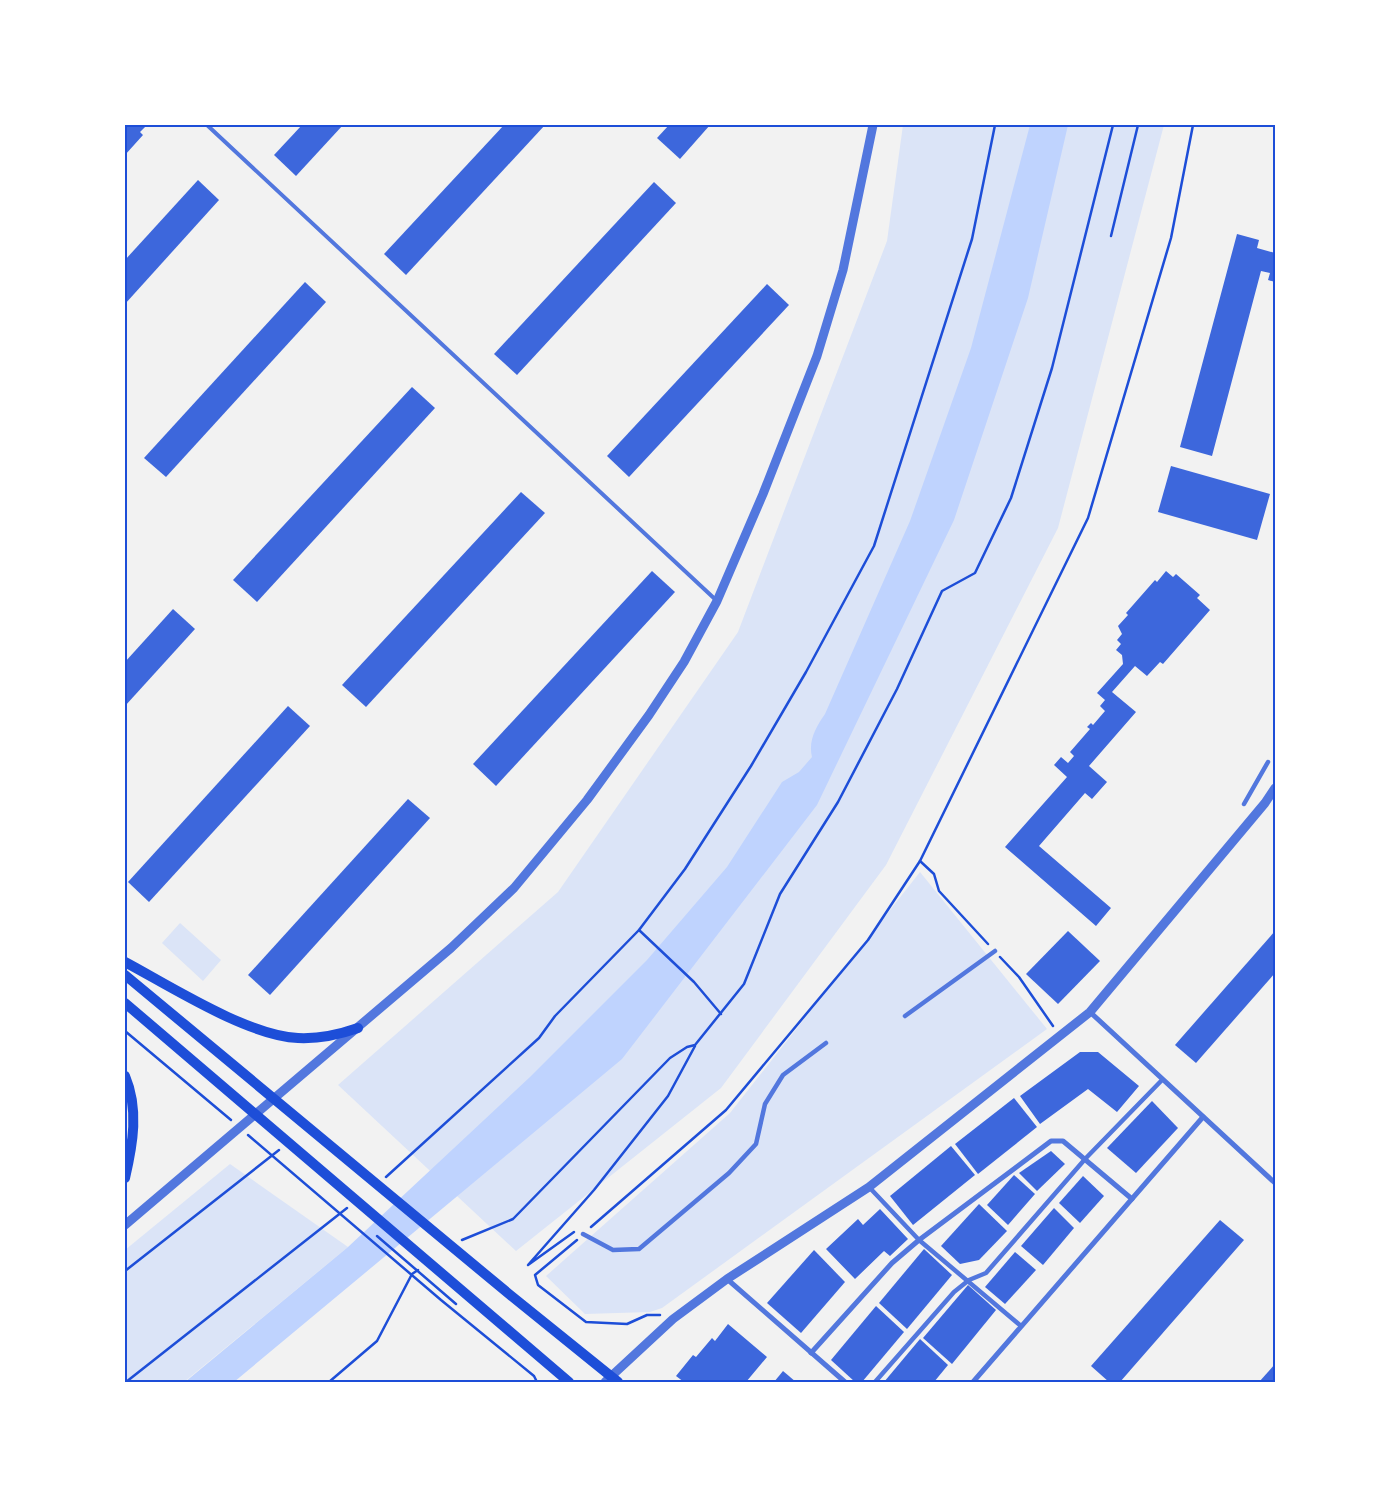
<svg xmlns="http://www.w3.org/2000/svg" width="1400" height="1507" font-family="Rubik,sans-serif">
<rect width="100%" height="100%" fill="#f2f2f2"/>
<g fill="#dbe4f7">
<polygon points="903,125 1164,125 1058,528 886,865 721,1088 516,1251 338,1085 558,892 738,632 887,241"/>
<polygon points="920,872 1047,1029 662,1308 650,1312 585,1314 546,1276 730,1113"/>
<polygon points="180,923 221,960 203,981 162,943"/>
<polygon points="230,1164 348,1247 184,1382 125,1382 125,1250"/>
</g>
<path fill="#bfd3fe" d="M1030,125H1068L1028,298L954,520L817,805L622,1059L234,1382H185L348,1247L530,1077L647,960L727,867L782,782L799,772L812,757C808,741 816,727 825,714L910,521L971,348Z"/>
<g fill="#3d67dc">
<polygon points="125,125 147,125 140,132 143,135 125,155"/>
<polygon points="302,125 343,125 296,176 274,155"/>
<polygon points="504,125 545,125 406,275 384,254"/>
<polygon points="669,125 710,125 680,159 657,138"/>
<polygon points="198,180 219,200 125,304 125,260"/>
<polygon points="654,182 676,203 517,375 494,354"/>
<polygon points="1237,234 1259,240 1257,248 1275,253 1275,282 1268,280 1270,273 1261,271 1212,456 1180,447"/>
<polygon points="305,282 326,302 166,477 144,458"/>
<polygon points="767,284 789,305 629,477 607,456"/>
<polygon points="412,387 435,408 257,602 233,580"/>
<polygon points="1171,466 1270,494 1257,540 1158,512"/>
<polygon points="521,492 545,513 366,707 342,685"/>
<polygon points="652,571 675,592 496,786 473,764"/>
<polygon points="1166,571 1173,577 1176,574 1200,595 1197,598 1210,610 1163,664 1160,662 1147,676 1135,666 1112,692 1136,712 1089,766 1107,782 1092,799 1085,793 1039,846 1111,908 1096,926 1005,847 1067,777 1054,765 1061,757 1068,763 1074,756 1070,752 1090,729 1087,727 1091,723 1093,725 1105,711 1100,706 1105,700 1097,693 1123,664 1122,655 1116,650 1121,644 1117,640 1122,634 1118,626 1128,615 1126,613 1155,580 1157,582"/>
<polygon points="173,609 195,629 125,706 125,662"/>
<polygon points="288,706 310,726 149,902 128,882"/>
<polygon points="408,799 430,818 270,995 248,975"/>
<polygon points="1068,931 1100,961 1058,1004 1026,974"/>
<polygon points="1275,931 1275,973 1196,1063 1175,1045"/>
<polygon points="1080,1052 1098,1052 1139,1086 1117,1112 1088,1089 1040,1124 1020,1096"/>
<polygon points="1014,1098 1037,1127 978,1174 955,1144"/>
<polygon points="1152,1101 1178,1128 1136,1173 1107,1148"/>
<polygon points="951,1146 975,1175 913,1225 890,1196"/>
<polygon points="1051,1151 1065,1164 1037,1191 1019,1173"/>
<polygon points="1014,1175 1035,1194 1008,1225 987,1205"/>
<polygon points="1083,1176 1104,1196 1080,1223 1059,1203"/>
<polygon points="979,1204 1007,1231 979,1260 960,1264 941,1246"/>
<polygon points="1054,1208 1074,1228 1043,1265 1021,1246"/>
<polygon points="880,1209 908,1239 890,1256 884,1251 855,1279 826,1249 858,1219 863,1225"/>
<polygon points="1220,1220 1244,1240 1120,1382 1109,1382 1091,1366"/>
<polygon points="924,1249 952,1275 907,1329 879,1303"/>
<polygon points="814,1250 845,1282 801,1333 767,1303"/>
<polygon points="1015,1252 1036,1270 1005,1304 985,1287"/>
<polygon points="968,1285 996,1310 952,1364 923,1338"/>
<polygon points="876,1306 904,1332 862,1382 855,1382 831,1360"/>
<polygon points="728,1324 767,1357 746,1382 684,1382 676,1376 693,1355 696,1357 712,1338 715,1341"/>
<polygon points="920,1339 948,1365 934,1382 884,1382"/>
<polygon points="1275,1364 1275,1382 1259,1382"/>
<polygon points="783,1371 796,1382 774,1382"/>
</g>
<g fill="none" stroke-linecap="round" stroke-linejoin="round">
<g stroke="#1d4ed8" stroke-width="2.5">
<polyline points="1111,236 1138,125"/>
<polyline points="920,861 1088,518 1171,238 1193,125"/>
<polyline points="639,930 694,982 721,1014"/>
<polyline points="1000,957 1019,977 1053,1026"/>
<polyline points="125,1031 231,1120"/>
<polyline points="248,1135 441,1300 534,1376 537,1382"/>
<polyline points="386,1177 539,1038 555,1016 639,930 685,869 751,766 806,672 874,546 972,239 995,125"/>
<polyline points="591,1227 726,1110 868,940 920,861 934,874 939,891 988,944"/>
<polyline points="574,1232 528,1265 594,1190 668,1096 695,1046"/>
<polyline points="377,1236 456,1304"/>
<polyline points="462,1240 513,1219 670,1058 687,1047 695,1045 744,984 780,894 838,802 897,689 942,591 975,573 1011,498 1052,368 1113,125"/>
<polyline points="577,1240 535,1275 538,1285 586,1322 627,1324 647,1315 660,1315"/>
<polyline points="125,1271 279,1150"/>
<polyline points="126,1382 347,1208"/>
<polyline points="329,1382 377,1341 412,1274 418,1270"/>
</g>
<polyline stroke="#5277de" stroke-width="4" points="207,125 717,601"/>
<g stroke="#5277de" stroke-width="4.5">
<polyline points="1244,804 1268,762"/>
<polyline points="905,1016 995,951"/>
<polyline points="869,1187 919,1240 1021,1326"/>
<polyline points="583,1234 613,1250 639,1249 729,1173 756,1144 765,1104 783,1075 826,1043"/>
<polyline points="875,1382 954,1292 969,1280 986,1273 1086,1158 1162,1080"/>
</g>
<g stroke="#5277de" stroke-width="5">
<polyline points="1090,1012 1275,1183"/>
<polyline points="727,1279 845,1382"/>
<polyline points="811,1353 892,1263 919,1240 1051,1141 1063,1141 1132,1199"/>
<polyline points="973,1382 1203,1117"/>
</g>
<g stroke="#5277de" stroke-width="9">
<polyline points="125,1225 451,948 514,888 587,800 649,715 684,662 717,601 763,494 817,356 843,270 873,125"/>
<polyline points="605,1382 673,1319 727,1279 869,1187 1090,1012 1265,803 1275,788"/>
</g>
<g stroke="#1d4ed8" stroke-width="10">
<path d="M125,962C170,986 248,1036 298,1038C319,1039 338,1035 358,1028"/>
<polyline points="125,975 509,1294 618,1382"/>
<polyline points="125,1003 569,1382"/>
<path d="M125,1076C139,1109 133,1144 125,1178"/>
</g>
</g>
<rect width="1400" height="1507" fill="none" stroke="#ffffff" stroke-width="252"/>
<rect x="126" y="126" width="1148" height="1255" fill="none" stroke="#1d4ed8" stroke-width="2"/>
</svg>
